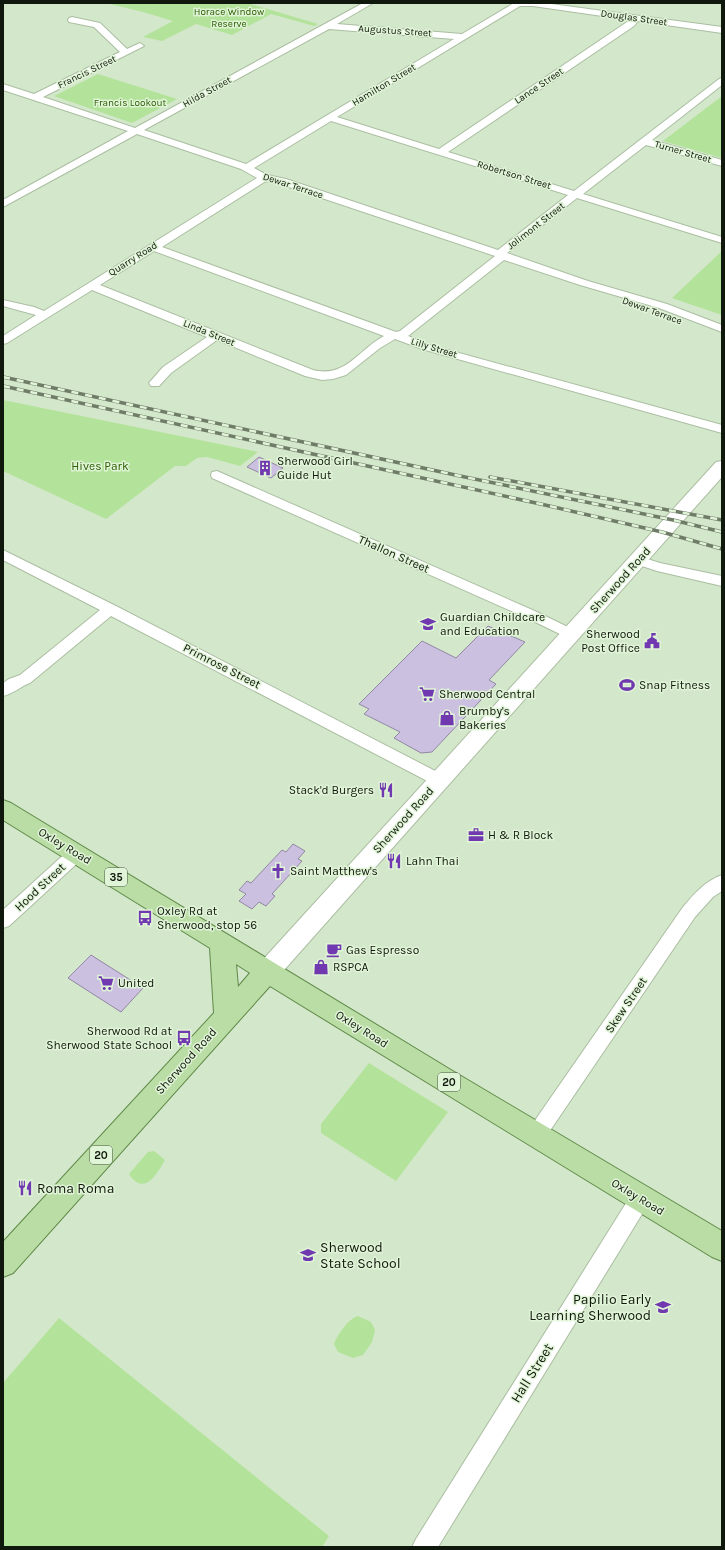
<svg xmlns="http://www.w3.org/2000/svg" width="725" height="1550" font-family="Karla,sans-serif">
<rect width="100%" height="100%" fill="#d3e7ca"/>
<g fill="#b3e39a">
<polygon points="106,3 247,3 318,24 314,26 271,14 232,35 196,24 162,41 143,37 173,21 143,12"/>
<polygon points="98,74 177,99 132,123 54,96"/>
<polygon points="722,96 722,158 663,141"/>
<polygon points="722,251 722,315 672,298"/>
<polygon points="3,400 258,452 240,466 207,457 197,458 186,466 175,466 106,519 3,471"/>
<polygon points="369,1063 448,1112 396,1181 321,1133 321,1124"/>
<path d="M154,1151L165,1160C157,1174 144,1197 129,1174L148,1152Z"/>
<path d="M358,1316L371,1322L375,1330L372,1342L363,1355L353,1358L338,1352L334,1344C337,1335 349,1318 358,1316Z"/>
<polygon points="59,1318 329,1536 322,1547 3,1547 3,1383"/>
</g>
<g fill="#cbc0df" stroke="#9287a5">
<polygon points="259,457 283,468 271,478 247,467"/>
<polygon points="488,626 525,642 489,680 496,684 432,752 421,753 394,738 400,732 364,714 369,709 359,704 422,641 456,658"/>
<polygon points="293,844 305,851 298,859 302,861 272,894 275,896 266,906 259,902 252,909 239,901 246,894 239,890 247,881 251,883 282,850 286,852"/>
<polygon points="91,955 143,988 121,1012 68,978"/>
</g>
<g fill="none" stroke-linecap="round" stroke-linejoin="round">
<defs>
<g id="street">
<path d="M363,3H373L337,24L462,34L514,3H544L722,27V33L638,21L634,26L448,152L574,191L719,79L722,78V85L652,140L722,160V166L646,145L583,194L722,237V243L577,198L507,253L588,281L667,304L722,325V332L659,308L580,285L504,260L408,336L430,345L722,425V433L422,349L395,339L380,348L346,375L333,379L322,380L305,376L217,340L171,373L159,386H151L149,383L163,367L207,337L92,290L7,343L3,344V336L36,315L3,306V300L34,307L44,311L257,178L241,169L137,134L3,207V200L128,131L3,90V84L34,94L120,52L94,27L69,22L68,20L69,18L72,17L100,23L127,49L140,43L144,46L43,97L135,128ZM520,6H533L630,20L439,149L337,117ZM329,29L454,39L246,164L144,130ZM331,121L568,195L498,250L286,179L267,175L254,168ZM266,181L280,184L495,256L400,331L396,332L162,247ZM154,251L384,336C358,350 346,378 313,370L100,285Z"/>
<polygon points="217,471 537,612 576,631 578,634 576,637 571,639 566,637 527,618 212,478 211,475 212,472"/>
<path d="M3,550L116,606L445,776L447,780L445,784L439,786L433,784L111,616L30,683C21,686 13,694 3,696V683L9,679L20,675L100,610L3,560Z"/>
<polygon points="638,556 660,563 722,576 722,586 657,571 633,563 631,560 633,557"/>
<polygon points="77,846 83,848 85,853 83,858 9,926 3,928 3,910 71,848"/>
<path d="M722,875V891L713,897L695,917L543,1141L536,1144L529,1141L526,1135L529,1129L683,907C694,894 705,881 722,875Z"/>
<polygon points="640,1189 647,1192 650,1199 647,1206 438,1547 412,1547 416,1539 633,1192"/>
</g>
<polygon id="secondary" points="722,461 722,477 277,978 268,981 259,978 256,971 259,964 716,462"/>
<path id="primary" d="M3,800L11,803L451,1070L722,1231V1261L712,1257L270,986L13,1273L3,1277V1242L214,1013L210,948L3,820ZM236,964L250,973L238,987Z"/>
</defs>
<use href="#street" stroke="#abbea2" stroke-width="2"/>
<use href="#secondary" stroke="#abbea2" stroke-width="2"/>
<use href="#primary" stroke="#5f8948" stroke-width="2"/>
<use href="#street" fill="#fff" fill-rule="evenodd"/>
<use href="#secondary" fill="#fff" fill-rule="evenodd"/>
<use href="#primary" fill="#b9dda4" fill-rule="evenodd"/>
<defs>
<g id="rail">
<polyline points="3,377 460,476 673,520 722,532"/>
<polyline points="3,386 545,505 662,532 722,549"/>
<polyline points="490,477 722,520"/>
</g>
</defs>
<use href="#rail" stroke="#6f7c68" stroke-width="3.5"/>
<use href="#rail" stroke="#e0f4d7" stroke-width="2.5" stroke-dasharray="7" stroke-linecap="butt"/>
</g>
<defs>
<symbol id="building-bare" viewBox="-9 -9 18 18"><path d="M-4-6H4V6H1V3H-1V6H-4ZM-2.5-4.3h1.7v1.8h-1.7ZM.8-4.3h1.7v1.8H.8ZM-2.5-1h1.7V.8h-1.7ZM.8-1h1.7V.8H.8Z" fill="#7139b0" stroke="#e0f4d7" stroke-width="2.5" paint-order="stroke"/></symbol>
<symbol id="school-bare" viewBox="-9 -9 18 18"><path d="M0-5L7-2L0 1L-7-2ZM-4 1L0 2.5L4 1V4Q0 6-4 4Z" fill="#7139b0" stroke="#e0f4d7" stroke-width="2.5" paint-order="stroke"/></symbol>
<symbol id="civic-bare" viewBox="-9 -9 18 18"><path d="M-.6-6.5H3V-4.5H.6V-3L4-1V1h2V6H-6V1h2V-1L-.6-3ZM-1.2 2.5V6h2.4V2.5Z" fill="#7139b0" stroke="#e0f4d7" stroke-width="2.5" paint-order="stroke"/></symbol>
<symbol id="stadium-bare" viewBox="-9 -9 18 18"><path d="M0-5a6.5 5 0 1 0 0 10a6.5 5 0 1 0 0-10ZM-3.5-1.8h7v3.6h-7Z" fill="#7139b0" stroke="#e0f4d7" stroke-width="2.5" paint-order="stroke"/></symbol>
<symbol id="supermarket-bare" viewBox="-9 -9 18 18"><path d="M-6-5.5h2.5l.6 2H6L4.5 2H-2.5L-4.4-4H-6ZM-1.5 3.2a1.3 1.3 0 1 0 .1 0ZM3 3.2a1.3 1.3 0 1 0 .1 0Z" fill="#7139b0" stroke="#e0f4d7" stroke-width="2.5" paint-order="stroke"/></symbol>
<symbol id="shop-bare" viewBox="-9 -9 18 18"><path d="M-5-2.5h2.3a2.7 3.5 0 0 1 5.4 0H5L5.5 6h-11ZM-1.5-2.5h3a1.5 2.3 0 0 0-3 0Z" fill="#7139b0" stroke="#e0f4d7" stroke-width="2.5" paint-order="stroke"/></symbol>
<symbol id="restaurant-bare" viewBox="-9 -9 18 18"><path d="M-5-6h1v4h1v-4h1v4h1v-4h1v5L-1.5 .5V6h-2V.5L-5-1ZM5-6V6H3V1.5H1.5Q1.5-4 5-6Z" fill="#7139b0" stroke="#e0f4d7" stroke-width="2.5" paint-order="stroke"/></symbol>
<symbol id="office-bare" viewBox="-9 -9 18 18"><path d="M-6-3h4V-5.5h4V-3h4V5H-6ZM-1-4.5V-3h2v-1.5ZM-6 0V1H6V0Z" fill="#7139b0" stroke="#e0f4d7" stroke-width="2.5" paint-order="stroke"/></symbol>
<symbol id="church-bare" viewBox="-9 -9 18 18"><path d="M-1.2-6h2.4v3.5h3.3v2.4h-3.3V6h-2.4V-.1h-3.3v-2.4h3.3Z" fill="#7139b0" stroke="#e0f4d7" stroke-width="2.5" paint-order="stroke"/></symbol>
<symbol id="bus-bare" viewBox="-9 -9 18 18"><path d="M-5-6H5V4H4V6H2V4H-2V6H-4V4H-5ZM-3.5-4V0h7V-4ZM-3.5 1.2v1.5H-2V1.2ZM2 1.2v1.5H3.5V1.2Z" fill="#7139b0" stroke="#e0f4d7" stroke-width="2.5" paint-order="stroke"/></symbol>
<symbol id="cafe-bare" viewBox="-9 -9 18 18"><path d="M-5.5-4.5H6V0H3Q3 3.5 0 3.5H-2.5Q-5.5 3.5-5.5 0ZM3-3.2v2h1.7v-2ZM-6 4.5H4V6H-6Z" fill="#7139b0" stroke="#e0f4d7" stroke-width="2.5" paint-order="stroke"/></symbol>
</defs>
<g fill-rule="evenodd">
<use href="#building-bare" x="254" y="457" width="22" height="22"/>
<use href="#school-bare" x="417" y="613" width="22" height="22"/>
<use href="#civic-bare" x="641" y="630" width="22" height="22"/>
<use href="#stadium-bare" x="616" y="674" width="22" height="22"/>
<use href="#supermarket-bare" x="416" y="683" width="22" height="22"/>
<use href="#shop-bare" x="436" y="707" width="22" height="22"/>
<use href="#restaurant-bare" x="375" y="779" width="22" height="22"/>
<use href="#office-bare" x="465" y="824" width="22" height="22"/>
<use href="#restaurant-bare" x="383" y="850" width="22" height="22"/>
<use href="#church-bare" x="267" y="860" width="22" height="22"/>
<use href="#bus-bare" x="134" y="907" width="22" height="22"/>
<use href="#cafe-bare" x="323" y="939" width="22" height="22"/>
<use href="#shop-bare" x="310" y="956" width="22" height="22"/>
<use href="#supermarket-bare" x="95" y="972" width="22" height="22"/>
<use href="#bus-bare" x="173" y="1027" width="22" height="22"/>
<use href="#restaurant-bare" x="14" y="1177" width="22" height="22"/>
<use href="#school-bare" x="297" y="1244" width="22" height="22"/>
<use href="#school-bare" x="652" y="1296" width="22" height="22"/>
</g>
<g text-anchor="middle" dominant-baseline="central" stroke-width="3" stroke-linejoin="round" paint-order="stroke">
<g font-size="10" fill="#2d5c03" stroke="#e0f4d7">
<text x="229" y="12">Horace Window<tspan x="229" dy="12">Reserve</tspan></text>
<text x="130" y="103">Francis Lookout</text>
</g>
<g font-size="10" fill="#10170c" stroke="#e0f4d7">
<text transform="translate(634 18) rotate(8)">Douglas Street</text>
<text transform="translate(395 31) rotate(4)">Augustus Street</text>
<text transform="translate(87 72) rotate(-26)">Francis Street</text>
<text transform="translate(384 85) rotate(-31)">Hamilton Street</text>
<text transform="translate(539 86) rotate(-34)">Lance Street</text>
<text transform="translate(207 92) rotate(-29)">Hilda Street</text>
<text transform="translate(683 152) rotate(16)">Turner Street</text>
<text transform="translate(514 175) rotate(17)">Robertson Street</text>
<text transform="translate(293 186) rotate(18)">Dewar Terrace</text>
<text transform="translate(536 226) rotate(-38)">Jolimont Street</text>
<text transform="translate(133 259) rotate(-32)">Quarry Road</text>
<text transform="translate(652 311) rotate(20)">Dewar Terrace</text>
<text transform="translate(209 333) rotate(22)">Linda Street</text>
<text transform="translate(434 348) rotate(17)">Lilly Street</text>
</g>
<g fill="#e0f4d7" stroke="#4e5949" stroke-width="1">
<rect x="105" y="868" width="22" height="18" rx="3"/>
<rect x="438" y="1073" width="22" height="18" rx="3"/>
<rect x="90" y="1146" width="22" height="18" rx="3"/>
</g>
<g font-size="11" font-weight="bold" fill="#10170c">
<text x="116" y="877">35</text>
<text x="449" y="1082">20</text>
<text x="101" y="1155">20</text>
</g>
<g font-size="12" fill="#10170c" stroke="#e0f4d7" text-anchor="start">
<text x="277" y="461">Sherwood Girl<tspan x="277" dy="14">Guide Hut</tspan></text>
<text x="440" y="617">Guardian Childcare<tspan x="440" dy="14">and Education</tspan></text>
<text x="640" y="634" text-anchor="end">Sherwood<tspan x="640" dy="14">Post Office</tspan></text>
<text x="639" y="685">Snap Fitness</text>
<text x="439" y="694">Sherwood Central</text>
<text x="459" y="711">Brumby's<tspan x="459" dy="14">Bakeries</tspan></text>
<text x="374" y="790" text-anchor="end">Stack'd Burgers</text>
<text x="488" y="835">H &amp; R Block</text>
<text x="406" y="861">Lahn Thai</text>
<text x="290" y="871">Saint Matthew's</text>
<text x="157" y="911">Oxley Rd at<tspan x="157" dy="14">Sherwood, stop 56</tspan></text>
<text x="346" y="950">Gas Espresso</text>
<text x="333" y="967">RSPCA</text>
<text x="118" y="983">United</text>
<text x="172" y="1031" text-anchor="end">Sherwood Rd at<tspan x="172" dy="14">Sherwood State School</tspan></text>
</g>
<g font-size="12" fill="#2d5c03" stroke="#e0f4d7">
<text x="100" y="466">Hives Park</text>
</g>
<g font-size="12" fill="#10170c" stroke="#e0f4d7">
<text transform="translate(394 554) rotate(24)">Thallon Street</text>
<text transform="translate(620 580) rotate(-48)">Sherwood Road</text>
<text transform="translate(222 666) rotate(27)">Primrose Street</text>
<text transform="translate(403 820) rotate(-48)">Sherwood Road</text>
<text transform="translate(65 846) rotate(31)">Oxley Road</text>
<text transform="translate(40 887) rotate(-43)">Hood Street</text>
<text transform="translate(626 1005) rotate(-56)">Skew Street</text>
<text transform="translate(362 1029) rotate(32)">Oxley Road</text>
<text transform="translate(186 1061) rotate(-48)">Sherwood Road</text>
<text transform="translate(638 1197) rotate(31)">Oxley Road</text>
</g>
<g font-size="14" fill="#10170c" stroke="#e0f4d7" text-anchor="start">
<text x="37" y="1188">Roma Roma</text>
<text x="320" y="1247">Sherwood<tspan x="320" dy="16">State School</tspan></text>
<text x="651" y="1299" text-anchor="end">Papilio Early<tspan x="651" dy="16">Learning Sherwood</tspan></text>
</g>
<g font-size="14" fill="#10170c" stroke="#e0f4d7">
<text transform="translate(532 1373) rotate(-58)">Hall Street</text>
</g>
</g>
<rect width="725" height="1550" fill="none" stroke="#10170c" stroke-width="8"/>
</svg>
